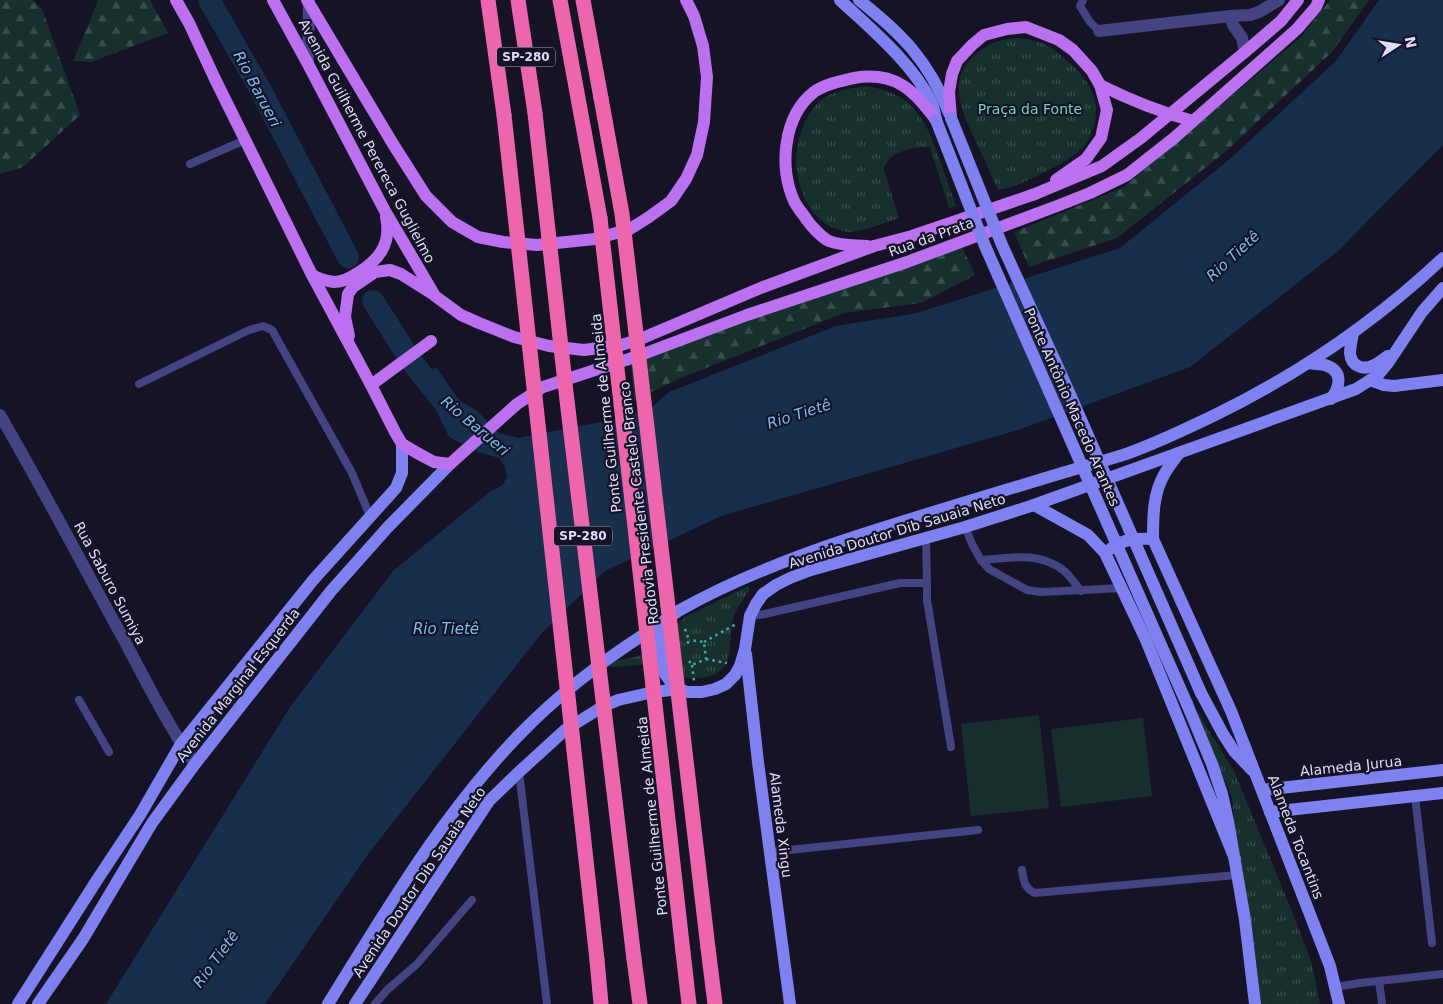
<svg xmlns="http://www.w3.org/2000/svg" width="1443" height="1004" font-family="'DejaVu Sans',sans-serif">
<defs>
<pattern id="grass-tufts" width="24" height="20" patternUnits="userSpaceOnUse" patternTransform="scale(1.25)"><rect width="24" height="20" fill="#17302e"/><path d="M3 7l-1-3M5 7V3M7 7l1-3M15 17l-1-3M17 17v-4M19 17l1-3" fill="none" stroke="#384e4d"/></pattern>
<pattern id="forest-firs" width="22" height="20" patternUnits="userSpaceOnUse" patternTransform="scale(1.25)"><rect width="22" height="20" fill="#17302e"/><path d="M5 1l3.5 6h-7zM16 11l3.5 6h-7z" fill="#384e4d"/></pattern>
</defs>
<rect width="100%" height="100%" fill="#161327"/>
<g fill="url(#grass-tufts)">
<path d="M1019,38C1031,40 1042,42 1052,48C1056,51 1060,54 1064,58C1088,77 1105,102 1091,134C1090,137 1088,141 1086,144C1075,157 1057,166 1041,174C1027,180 1015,188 998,190C991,174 984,159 977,144C964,116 945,82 974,56C990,42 998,40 1019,38Z"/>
<path d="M865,86C911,93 923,114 938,155C944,172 950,189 956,206L949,208L931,150L930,147C914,146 886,152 884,170L899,218L896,219C885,223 863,231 852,232C849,233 844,231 841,230C812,225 797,189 796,162C796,143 803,119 816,105C829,91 847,89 865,86Z"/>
<path d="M748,586L750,589C744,599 736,608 733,619C727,640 737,667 711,676C702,679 693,677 684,678C679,678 673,679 668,680V663L610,667V662L639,656L667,644L676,626L685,617Z"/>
<polygon points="1195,708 1234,771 1294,916 1312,964 1320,1004 1261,1004 1253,934 1236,837 1232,798"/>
</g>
<g fill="url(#forest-firs)">
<polygon points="0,0 33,0 42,9 80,115 23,167 0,174"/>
<polygon points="96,0 150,0 168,33 91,62 73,61 98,1"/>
<polygon points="1330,0 1369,0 1332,52 1224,153 1117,238 1029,267 1014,232 1124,187 1300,38"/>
<polygon points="960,242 975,275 921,303 844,313 681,378 634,400 631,364"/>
</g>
<g fill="#17302e">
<polygon points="1039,715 1049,808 971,816 961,724"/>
<polygon points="1143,718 1152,796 1061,807 1051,729"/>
</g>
<polygon fill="#172e4c" points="1379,0 1443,0 1443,145 1337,252 1190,367 1018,430 721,516 605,571 541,634 369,853 265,1004 106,1004 290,707 394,570 491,491 503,485 507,476 505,467 499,458 478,452 449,437 431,400 415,382 436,367 460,401 476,410 499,433 518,438 627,417 652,407 669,392 836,326 917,313 1120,248 1231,158 1336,61"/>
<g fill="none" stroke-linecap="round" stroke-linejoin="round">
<g stroke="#172e4c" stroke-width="22">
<polyline points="209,0 259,87 348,257"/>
<polyline points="373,301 412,362 442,400"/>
</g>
<g stroke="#3eaea2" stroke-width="2.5" stroke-dasharray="2.5 4" stroke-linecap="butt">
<polyline points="685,629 689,640 686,647"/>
<polyline points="704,642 738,623"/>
<polyline points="706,659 727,663"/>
<polyline points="689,661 692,665 706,659 704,642 689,640"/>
<polyline points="692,665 694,681"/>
</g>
<g stroke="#434481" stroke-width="8">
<polyline points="1083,0 1080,6 1090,22 1099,31"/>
<polyline points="190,164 245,140"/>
<polyline points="139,384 249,330 263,326 272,330 352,473 370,516"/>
<polyline points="965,527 973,546 981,560 989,569 1027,590 1041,592 1123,588"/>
<polyline points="926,538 927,583"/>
<path d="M981,560C1011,558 1037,551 1063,570C1070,575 1075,584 1081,591"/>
<polyline points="750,616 765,614 900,583 927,583 927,600 951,747"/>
<polyline points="79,700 109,752"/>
<polyline points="519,772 547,1004"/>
<polyline points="1415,796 1432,943"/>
<polyline points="770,852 978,830"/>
<path d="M1022,870C1024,881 1024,888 1035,893L1237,875"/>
<polyline points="1379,981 1382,1004"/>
<polyline points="1335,987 1360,983 1443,974"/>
<polyline points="375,1004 387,990 417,964 472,900"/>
</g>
<g stroke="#434481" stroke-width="12">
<polyline points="1230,16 1233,25 1242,38 1245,52"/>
<polyline points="1099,31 1230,16 1250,15 1259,12 1279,0"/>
<polyline points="308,64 309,0"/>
<path d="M0,415C43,489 82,564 123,638C146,681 167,724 195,764"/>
</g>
<g stroke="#7f81f0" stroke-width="12">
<path d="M840,0C871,29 911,62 931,101C934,107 935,114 936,120"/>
<path d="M859,0C902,34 929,61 949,113"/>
<path d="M1353,333C1352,339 1350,347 1350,353C1351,366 1363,371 1374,365C1379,363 1383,359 1388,356"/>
<path d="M1309,363C1314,364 1320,364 1325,365C1344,371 1340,387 1331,399"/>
<polyline points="1370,380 1384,385 1394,386 1443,380"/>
<path d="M1179,453C1174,460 1169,466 1165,473C1153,493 1153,516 1153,539L1231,711L1330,966L1339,1004"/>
<polyline points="1034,505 1088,535 1105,553 1146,640 1235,859"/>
<path d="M1109,550C1122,539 1136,538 1153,539"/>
<path d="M662,622C660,638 658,658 665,674C668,679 673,685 677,689"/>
<polyline points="746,654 758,762 790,1004"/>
<polyline points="1201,693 1223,734 1234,751 1252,770"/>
<polyline points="1187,704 1212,764 1222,794 1228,821 1245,920 1255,1004"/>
<polyline points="1262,790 1443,770"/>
<polyline points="1270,812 1443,793"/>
<polyline points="18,1004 97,880 140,815 181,744 314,579 396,488 402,473 402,444"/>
<polyline points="38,1004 83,939 152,823 195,764 331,591 388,527 450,464"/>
<path d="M328,1004C387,909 443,813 521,733C558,695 601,662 646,633C658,626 668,617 680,610C737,578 798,555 860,535C919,516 979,498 1039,480C1068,471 1097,463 1126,454C1157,443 1186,429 1215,415C1299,374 1375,322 1443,258"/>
<polyline points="355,1004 489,801 519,772 565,730 602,707 618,700 649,693 677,689 688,692 702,692 715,689 726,684 735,675 740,666 745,649 750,616 756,604 763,594 776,585 790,578 811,570 965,527 1034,505 1356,389 1378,375 1388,363 1422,312 1443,288"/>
</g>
<g stroke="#ba70ef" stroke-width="12">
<polyline points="176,0 189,23 215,79 312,275 371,385 395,432 402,444 419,454 434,462 450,464 517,404 543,387 638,356 747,315 907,262 1057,206 1090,193 1127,175 1174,138 1297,29 1316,7 1319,0"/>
<polyline points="273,0 308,64 385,211 435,296 461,315 479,323 514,337 549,346 584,350 621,345 638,340 763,287 874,246 912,236 1035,194 1102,166 1141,138 1245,52 1281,21 1298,0"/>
<polyline points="307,0 393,144 426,196 452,222 478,237 503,242 537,245 595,239 630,229 649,217 671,201 686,179 697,155 704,122 707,77 703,46 694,16 686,0"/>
<path d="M1100,85C1130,100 1160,112 1193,121"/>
<polyline points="951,118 949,92 952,74 957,61 972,45 984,35 1007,29 1026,27 1059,40 1073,50 1092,71 1100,85 1107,110 1101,138 1086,159 1056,180"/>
<path d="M867,246C854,245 841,246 829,241C822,238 809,224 805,217C801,212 797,207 794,201C779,167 783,116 814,92C825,84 841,81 854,78C895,71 914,90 936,120"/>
<path d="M312,275C319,279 326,281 334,282C341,282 350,278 356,274C378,261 392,245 386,217"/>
<polyline points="349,336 345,317 348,294 353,287 375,272 390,270 401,274 431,293"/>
<polyline points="371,385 431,341"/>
</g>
<g stroke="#ed66ad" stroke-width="15">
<polyline points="488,0 504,115"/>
<polyline points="518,0 535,113"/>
<polyline points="560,0 600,218"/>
<polyline points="583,0 601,98"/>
<polyline points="708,948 715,1004"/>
<polyline points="683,952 689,1004"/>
<polyline points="634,959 640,1004"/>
<polyline points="597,960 601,1004"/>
</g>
<g stroke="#7f81f0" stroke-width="12">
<polyline points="951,118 1002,245 1061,374 1201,693"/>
<polyline points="936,120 985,246 1187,704"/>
</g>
<g stroke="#ed66ad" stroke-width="15">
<polyline points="601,98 622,214 708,948"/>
<polyline points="535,113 566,392 634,959"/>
<polyline points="504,115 597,960"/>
<polyline points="600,218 683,952"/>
</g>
</g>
<g text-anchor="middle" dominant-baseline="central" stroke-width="4.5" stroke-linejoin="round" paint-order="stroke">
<g fill="#161327" stroke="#a3a0bb" stroke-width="1">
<rect x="497" y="47.5" width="58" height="19" rx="4"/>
<rect x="554" y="526.5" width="58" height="19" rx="4"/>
</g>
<g font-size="12" font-weight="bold" fill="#dfddfb">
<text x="526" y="57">SP-280</text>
<text x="583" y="536">SP-280</text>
</g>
<g font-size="14" fill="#70d4b7" stroke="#161327">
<text x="1030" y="109">Praça da Fonte</text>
</g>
<g font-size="14" fill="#dfddfb" stroke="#161327">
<text transform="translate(367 141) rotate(62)">Avenida Guilherme Perereca Guglielmo</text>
<text transform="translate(931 237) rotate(-20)">Rua da Prata</text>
<text transform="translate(1072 407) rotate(66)">Ponte Antônio Macedo Arantes</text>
<text transform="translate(606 413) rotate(-96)">Ponte Guilherme de Almeida</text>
<text transform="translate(639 503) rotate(-97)">Rodovia Presidente Castelo Branco</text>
<text transform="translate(897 531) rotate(-17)">Avenida Doutor Dib Sauaia Neto</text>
<text transform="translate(110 583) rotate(62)">Rua Saburo Sumiya</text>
<text transform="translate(238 685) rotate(-52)">Avenida Marginal Esquerda</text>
<text transform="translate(1351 766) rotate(-6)">Alameda Jurua</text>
<text transform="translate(652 816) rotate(-96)">Ponte Guilherme de Almeida</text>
<text transform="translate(781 825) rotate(83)">Alameda Xingu</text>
<text transform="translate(1296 837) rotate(69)">Alameda Tocantins</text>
<text transform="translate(419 882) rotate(-56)">Avenida Doutor Dib Sauaia Neto</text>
</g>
<g font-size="15" font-style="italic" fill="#77bdef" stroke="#161327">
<text transform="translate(257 89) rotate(62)">Rio Barueri</text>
<text transform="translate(1233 256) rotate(-43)">Rio Tietê</text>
<text transform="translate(799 414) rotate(-18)">Rio Tietê</text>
<text transform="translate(475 426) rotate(40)">Rio Barueri</text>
<text x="446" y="629">Rio Tietê</text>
<text transform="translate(216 959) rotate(-54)">Rio Tietê</text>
</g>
</g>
<g transform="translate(1398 45) rotate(78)" stroke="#161327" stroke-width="4" paint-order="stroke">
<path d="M0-4L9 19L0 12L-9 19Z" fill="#dfddfb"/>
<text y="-8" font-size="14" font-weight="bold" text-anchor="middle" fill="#dfddfb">N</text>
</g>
</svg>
